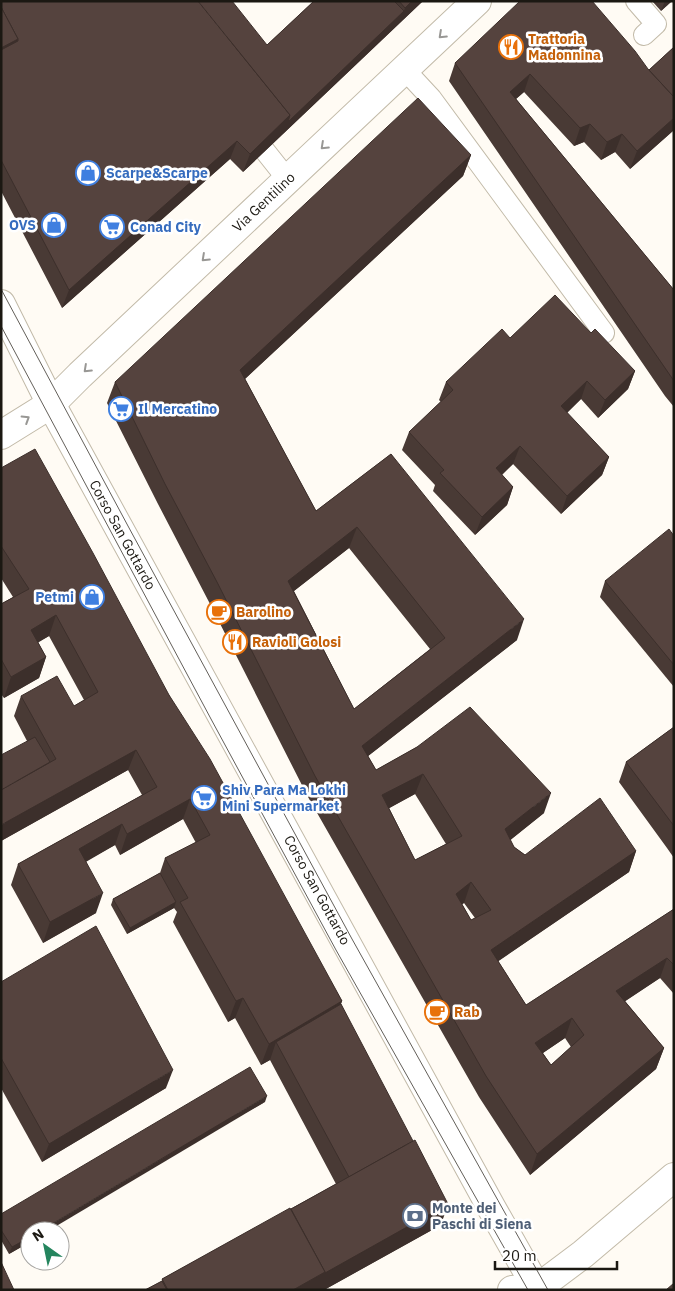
<svg xmlns="http://www.w3.org/2000/svg" width="675" height="1291" font-family="'IBM Plex Sans',sans-serif">
<rect width="100%" height="100%" fill="#fffbf4"/>
<g fill="none" stroke-linecap="round" stroke-linejoin="round">
<defs>
<g id="service">
<polyline points="636,1 656,24 644,35"/>
<polyline points="405,70 431,98 604,333"/>
<polyline points="265,151 288,180"/>
</g>
<g id="minor">
<path id="s1" d="M1,435L51,404L80,375L477,1"/>
<polyline points="512,1290 537,1288"/>
<polyline points="535,1290 583,1254 674,1177"/>
</g>
<g id="tertiary">
<path id="s2" d="M1,304L51,404L491,1207L538,1290"/>
</g>
</defs>
<use href="#service" stroke="#c2baa8" stroke-width="22"/>
<use href="#minor" stroke="#c2baa8" stroke-width="30"/>
<use href="#tertiary" stroke="#c2baa8" stroke-width="30"/>
<use href="#service" stroke="#fff" stroke-width="20"/>
<use href="#minor" stroke="#fff" stroke-width="28"/>
<use href="#tertiary" stroke="#fff" stroke-width="28"/>
<g stroke="#635f59" stroke-width="1">
<polyline points="1,289 128,526 352,939 548,1290"/>
<polyline points="1,326 211,719 336,950 528,1290"/>
</g>
</g>
<g fill="#493a35" fill-rule="evenodd">
<polygon points="1,1 267,45 314,1 423,1 243,172 230,159 62,308 1,191"/>
<polygon points="652,1 672,1 661,11"/>
<polygon points="674,47 674,130 630,169 615,152 601,160 584,142 574,146 524,92 516,99 674,290 674,407 665,396 449,81 455,63 649,70"/>
<path d="M471,155L463,176L245,379L316,511L391,454L517,640L368,756L376,770L417,747L544,813L510,840L514,847L525,855L636,851L629,872L498,961L526,1005L674,909V994L660,978L625,1001L664,1048L656,1069L530,1175L479,1097L308,797L209,602L158,504L107,403L115,382ZM349,548L430,649L354,709L294,591ZM415,794L446,844L415,860L389,808ZM464,903L475,918L471,920L462,904ZM565,1038L571,1047L551,1065L543,1053Z"/>
<polygon points="591,333 635,371 628,389 598,418 581,399 567,413 609,457 602,475 561,514 513,464 502,475 513,487 507,505 475,535 433,491 435,485 402,450 409,432 441,402 439,400 446,382 510,338"/>
<polygon points="1,468 169,695 342,1001 341,1004 441,1225 324,1290 145,1290 162,1281 162,1279 336,1184 270,1060 261,1065 235,1018 228,1022 173,922 177,912 174,908 127,934 111,905 113,899 160,873 165,858 196,843 183,819 120,855 115,845 86,861 96,913 43,943 11,885 18,864 142,795 128,770 1,841 27,741 14,716 21,696 74,706 84,700 49,636 38,642 46,657 39,678 4,698 1,694 1,604 13,597 1,578"/>
<polygon points="674,536 674,687 600,597 605,581"/>
<polygon points="674,727 674,858 667,848 619,782 626,762"/>
<polygon points="1,982 166,1088 42,1162 1,1088"/>
<polygon points="265,1102 30,1231 30,1242 9,1254 1,1240 1,1214"/>
</g>
<g fill="#3c2f2b">
<polygon points="412,1 423,1 243,172 250,154 290,115 404,11 405,8"/>
<polygon points="665,1 672,1 661,11"/>
<polygon points="18,39 11,59 1,65 1,48"/>
<polygon points="530,74 524,92 503,110 510,92"/>
<polygon points="674,118 674,130 630,169 637,151"/>
<polygon points="590,124 584,142 574,146 580,128"/>
<polygon points="622,134 615,152 601,160 607,142"/>
<polygon points="237,141 230,159 62,308 69,290"/>
<polygon points="471,155 463,176 233,390 240,370"/>
<polygon points="635,371 628,389 598,418 605,400"/>
<polygon points="587,381 581,399 555,424 561,406"/>
<polygon points="520,446 513,464 489,486 496,468"/>
<polygon points="609,457 602,475 561,514 567,496"/>
<polygon points="513,487 507,505 475,535 482,517"/>
<polygon points="357,527 349,548 281,601 288,581"/>
<polygon points="56,615 49,636 24,651 31,630"/>
<polygon points="524,619 517,640 354,767 362,746"/>
<polygon points="46,657 39,678 4,698 11,677"/>
<polygon points="136,750 128,770 1,841 1,825"/>
<polygon points="423,774 415,794 375,816 382,795"/>
<polygon points="551,793 544,813 498,850 505,829"/>
<polygon points="190,799 183,819 120,855 127,834"/>
<polygon points="122,824 115,845 72,870 79,849"/>
<polygon points="636,851 629,872 484,971 491,950"/>
<polygon points="471,882 464,903 448,914 456,894"/>
<polygon points="103,893 96,913 43,943 50,922"/>
<polygon points="176,902 174,908 127,934 130,928"/>
<polygon points="667,958 660,978 609,1012 616,991"/>
<polygon points="243,998 235,1018 228,1022 236,1001"/>
<polygon points="342,1001 334,1022 276,1042 270,1060 261,1065 269,1044"/>
<polygon points="572,1018 565,1038 528,1063 535,1043"/>
<polygon points="664,1048 656,1069 530,1175 537,1154"/>
<polygon points="173,1070 166,1088 42,1162 49,1144"/>
<polygon points="267,1096 265,1102 48,1231 40,1231"/>
<polygon points="448,1204 441,1225 324,1290 293,1290"/>
<polygon points="30,1237 30,1242 9,1254 12,1247"/>
</g>
<g fill="#55433e" stroke="#3c2f2b" fill-rule="evenodd">
<polygon points="1,1 198,1 290,115 250,154 237,141 69,290 1,160 1,50 18,41 18,39 1,7"/>
<polygon points="198,1 232,1 267,45 314,1 394,1 404,11 288,122 290,115"/>
<polygon points="399,1 412,1 405,8"/>
<polygon points="520,1 592,1 635,51 648,69 674,97 674,118 637,151 622,134 607,142 590,124 580,128 530,74 510,92 674,290 674,381 455,63"/>
<polygon points="1,7 18,39 1,48"/>
<polygon points="674,47 674,97 649,70"/>
<path d="M418,98L471,155L240,370L316,511L391,454L524,619L362,746L376,770L417,747L470,707L551,793L505,829L514,847L525,855L600,798L636,851L491,950L526,1005L674,909V965L667,958L616,991L664,1048L537,1154L486,1076L315,776L217,582L165,484L115,382ZM357,527L445,638L354,709L288,581ZM423,774L462,836L415,860L382,795ZM471,882L491,910L471,920L456,894ZM572,1018L584,1035L551,1065L535,1043Z"/>
<polygon points="555,295 591,333 595,329 635,371 605,400 587,381 561,406 609,457 567,496 520,446 496,468 513,487 482,517 440,473 444,470 409,432 453,390 446,382 502,329 510,338"/>
<polygon points="35,449 93,553 169,695 210,759 342,1001 269,1044 243,998 236,1001 180,902 188,898 165,858 210,835 190,799 127,834 122,824 79,849 103,893 50,922 18,864 157,787 136,750 1,825 1,790 56,759 21,696 57,676 74,706 98,692 56,615 31,630 46,657 11,677 1,659 1,604 29,589 1,546 1,468"/>
<polygon points="669,529 674,536 674,665 605,581"/>
<polygon points="674,727 674,826 626,762"/>
<polygon points="35,737 50,762 1,790 1,755"/>
<polygon points="160,873 176,902 130,928 113,899"/>
<polygon points="96,926 173,1070 49,1144 1,1058 1,982"/>
<polygon points="341,1004 413,1141 349,1177 276,1042"/>
<polygon points="250,1067 267,1096 40,1231 30,1231 30,1237 12,1247 1,1230 1,1214"/>
<polygon points="415,1140 448,1204 325,1273 325,1272 291,1209"/>
<polygon points="290,1208 325,1272 293,1290 168,1290 162,1279"/>
<polygon points="1,1262 14,1290 1,1290"/>
<polygon points="162,1281 167,1290 145,1290"/>
<polygon points="674,1283 674,1290 666,1290"/>
</g>
<defs><path id="oneway-chevron" d="M-2-3.5L2.5 0L-2 3.5" fill="none" stroke-width="1.6" stroke-linecap="round" stroke-linejoin="round" transform="scale(1.25)"/></defs>
<g stroke="#989794">
<use href="#oneway-chevron" transform="translate(442 35) rotate(137)"/>
<use href="#oneway-chevron" transform="translate(324 146) rotate(137)"/>
<use href="#oneway-chevron" transform="translate(205 258) rotate(137)"/>
<use href="#oneway-chevron" transform="translate(87 369) rotate(137)"/>
<use href="#oneway-chevron" transform="translate(26 419) rotate(-32)"/>
</g>
<defs>
<symbol id="restaurant-ring" viewBox="-11 -11 22 22"><circle r="9.5" fill="#fff" stroke="#e8710a" stroke-width="1.5"/><path d="M-5-6h1v4h1v-4h1v4h1v-4h1v5L-1.5 .5V6h-2V.5L-5-1ZM5-6V6H3V1.5H1.5Q1.5-4 5-6Z" fill="#e8710a"/></symbol>
<symbol id="shop-ring" viewBox="-11 -11 22 22"><circle r="9.5" fill="#fff" stroke="#3f7fe0" stroke-width="1.5"/><path d="M-5-2.5h2.3a2.7 3.5 0 0 1 5.4 0H5L5.5 6h-11ZM-1.5-2.5h3a1.5 2.3 0 0 0-3 0Z" fill="#3f7fe0"/></symbol>
<symbol id="supermarket-ring" viewBox="-11 -11 22 22"><circle r="9.5" fill="#fff" stroke="#3f7fe0" stroke-width="1.5"/><path d="M-6-5.5h2.5l.6 2H6L4.5 2H-2.5L-4.4-4H-6ZM-1.5 3.2a1.3 1.3 0 1 0 .1 0ZM3 3.2a1.3 1.3 0 1 0 .1 0Z" fill="#3f7fe0"/></symbol>
<symbol id="cafe-ring" viewBox="-11 -11 22 22"><circle r="9.5" fill="#fff" stroke="#e8710a" stroke-width="1.5"/><path d="M-5.5-4.5H6V0H3Q3 3.5 0 3.5H-2.5Q-5.5 3.5-5.5 0ZM3-3.2v2h1.7v-2ZM-6 4.5H4V6H-6Z" fill="#e8710a"/></symbol>
<symbol id="bank-ring" viewBox="-11 -11 22 22"><circle r="9.5" fill="#fff" stroke="#5c6f8a" stroke-width="1.5"/><path d="M-6-4H6V4H-6ZM0-2.3a2.3 2.3 0 1 0 0 4.6a2.3 2.3 0 1 0 0-4.6Z" fill="#5c6f8a"/></symbol>
</defs>
<g fill-rule="evenodd">
<use href="#restaurant-ring" x="497" y="33" width="28" height="28"/>
<use href="#shop-ring" x="74" y="159" width="28" height="28"/>
<use href="#shop-ring" x="40" y="211" width="28" height="28"/>
<use href="#supermarket-ring" x="98" y="213" width="28" height="28"/>
<use href="#supermarket-ring" x="107" y="395" width="28" height="28"/>
<use href="#shop-ring" x="78" y="583" width="28" height="28"/>
<use href="#cafe-ring" x="205" y="598" width="28" height="28"/>
<use href="#restaurant-ring" x="221" y="628" width="28" height="28"/>
<use href="#supermarket-ring" x="190" y="784" width="28" height="28"/>
<use href="#cafe-ring" x="423" y="998" width="28" height="28"/>
<use href="#bank-ring" x="401" y="1202" width="28" height="28"/>
</g>
<g text-anchor="middle" dominant-baseline="central" stroke-width="5" stroke-linejoin="round" paint-order="stroke">
<g font-size="14" font-weight="bold" fill="#c56008" stroke="#fff" text-anchor="start">
<text x="528" y="39">Trattoria<tspan x="528" dy="16">Madonnina</tspan></text>
<text x="236" y="612">Barolino</text>
<text x="252" y="642">Ravioli Golosi</text>
<text x="454" y="1012">Rab</text>
</g>
<g font-size="14" font-weight="bold" fill="#366cbe" stroke="#fff" text-anchor="start">
<text x="106" y="173">Scarpe&amp;Scarpe</text>
<text x="36" y="225" text-anchor="end">OVS</text>
<text x="130" y="227">Conad City</text>
<text x="138" y="409">Il Mercatino</text>
<text x="74" y="597" text-anchor="end">Petmi</text>
<text x="222" y="790">Shiv Para Ma Lokhi<tspan x="222" dy="16">Mini Supermarket</tspan></text>
</g>
<g font-size="14" fill="#1b1812" stroke="#fff">
<text stroke="none"><textPath href="#s1" startOffset="352">Via Gentilino</textPath></text>
<text stroke="none"><textPath href="#s2" startOffset="261">Corso San Gottardo</textPath></text>
<text stroke="none"><textPath href="#s2" startOffset="666">Corso San Gottardo</textPath></text>
</g>
<g font-size="14" font-weight="bold" fill="#4e5e75" stroke="#fff" text-anchor="start">
<text x="432" y="1208">Monte dei<tspan x="432" dy="16">Paschi di Siena</tspan></text>
</g>
</g>
<rect width="675" height="1291" fill="none" stroke="#1b1812" stroke-width="5"/>
<g transform="translate(45 1246) rotate(327)"><circle r="24" fill="#ffffff" stroke="#a4a3a0"/>
<path d="M0-4L9 19L0 12L-9 19Z" fill="#24855e"/>
<text y="-8" font-size="14" font-weight="bold" text-anchor="middle" fill="#1b1812">N</text>
</g>
<path d="M495 1261v8h122v-8" fill="none" stroke="#1b1812" stroke-width="2.5"/>
<text x="502" y="1261" font-size="15" fill="#1b1812" stroke="#ffffff" stroke-width="4" paint-order="stroke">20 m</text>
</svg>
